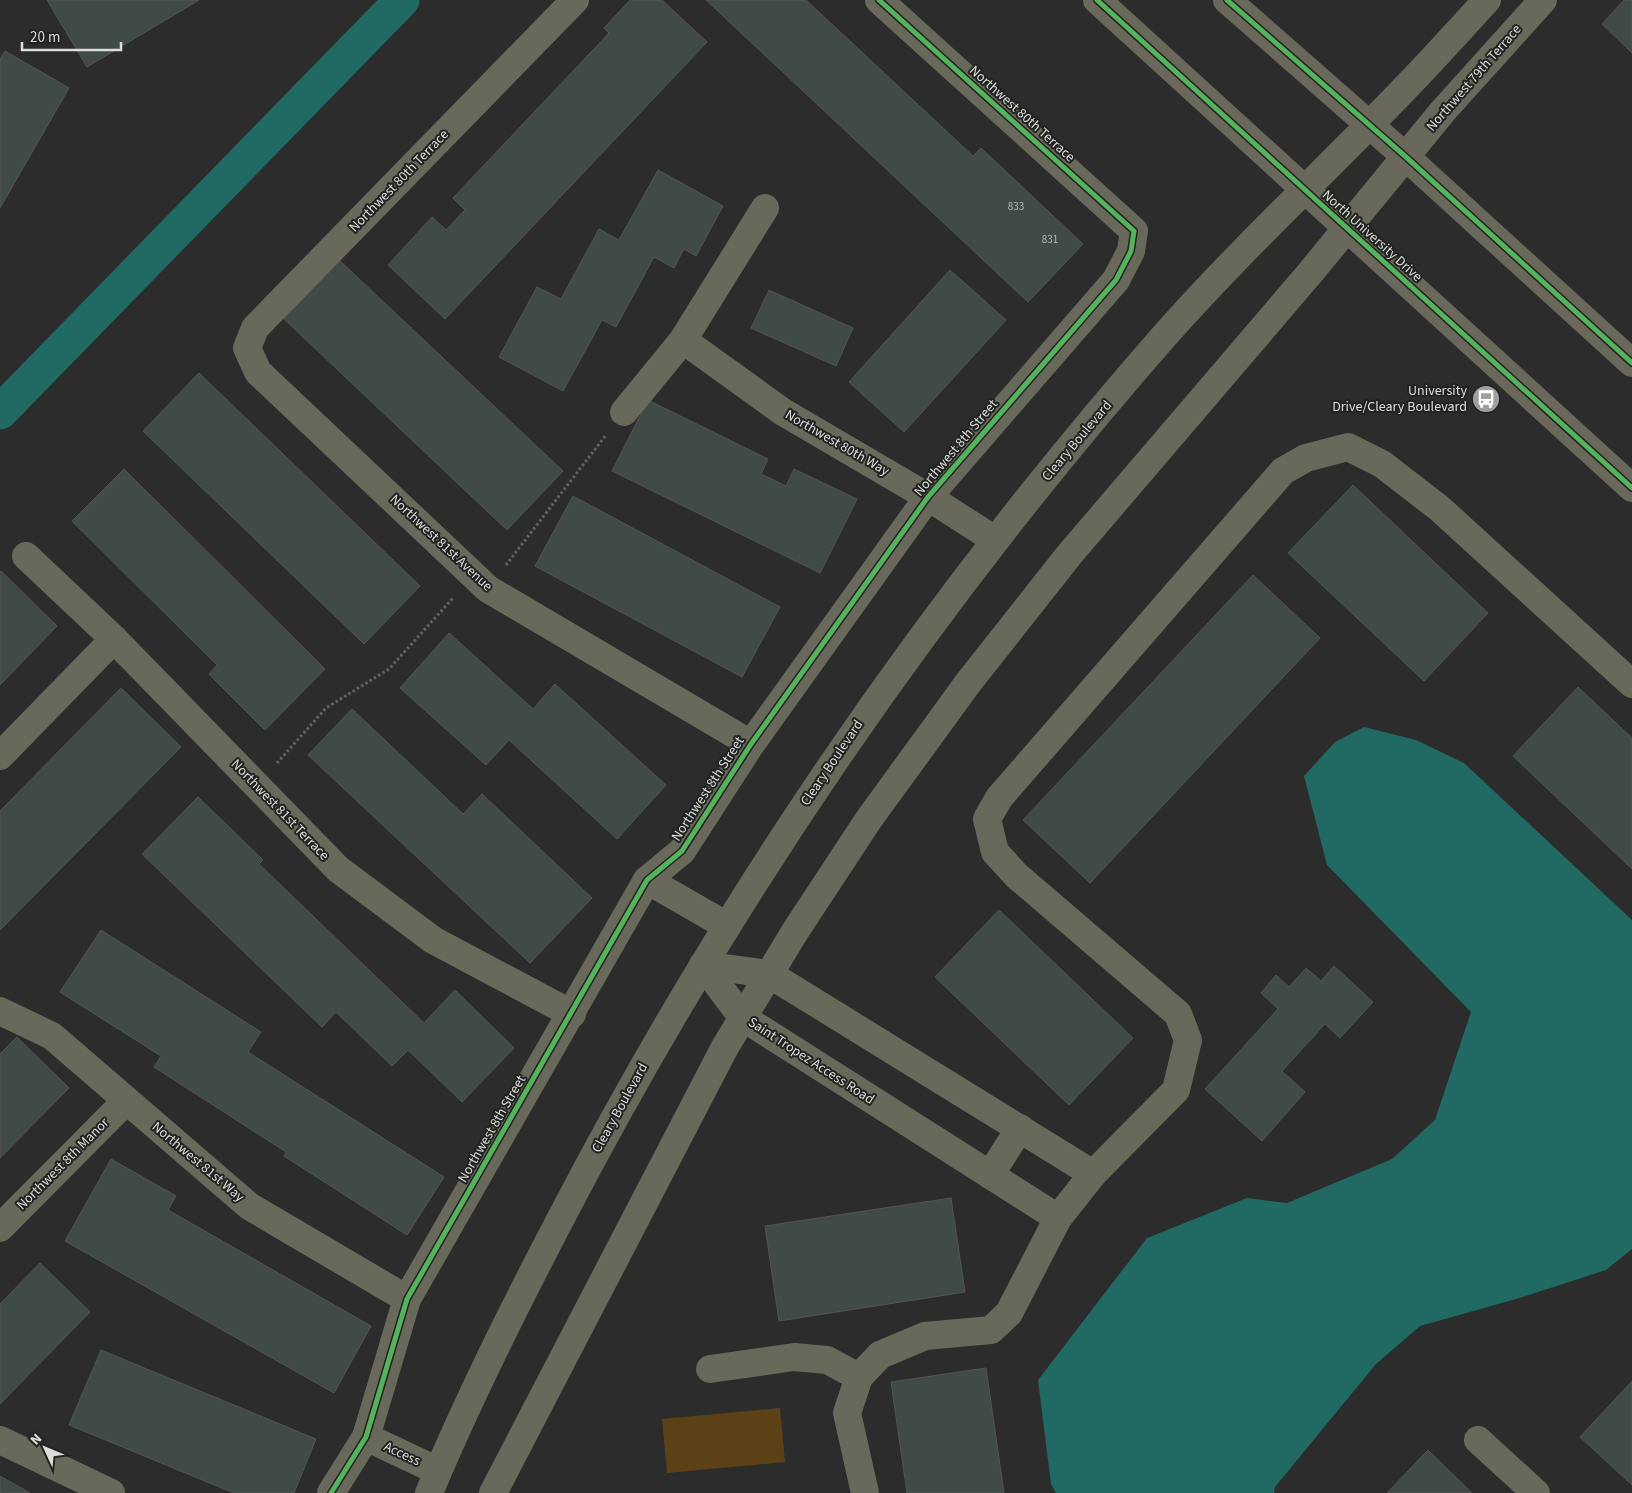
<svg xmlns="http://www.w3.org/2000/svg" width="1632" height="1493" font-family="'Source Sans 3',sans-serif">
<rect width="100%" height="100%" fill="#2b2c2b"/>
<polygon fill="#5c4116" points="780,1408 785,1462 667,1473 662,1419"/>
<polygon fill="#216a64" points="1364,727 1416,740 1464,763 1632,920 1632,1249 1606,1270 1516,1299 1420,1326 1376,1364 1275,1487 1274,1493 1056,1493 1051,1484 1038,1380 1147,1238 1247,1198 1287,1203 1392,1159 1435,1120 1471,1012 1327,865 1304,776 1335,742"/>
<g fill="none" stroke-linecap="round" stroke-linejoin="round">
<polyline stroke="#216a64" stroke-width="35" points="0,412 402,0"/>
</g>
<g fill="#404a46" stroke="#545554">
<polygon points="47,0 199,0 87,67"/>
<polygon points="630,0 662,0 707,42 445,319 388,265 432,217 446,230 465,210 453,198 609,33 604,28"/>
<polygon points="706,0 806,0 973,156 981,148 1083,244 1028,302"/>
<polygon points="1624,0 1632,0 1632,53 1602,24"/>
<polygon points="5,51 69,88 0,208 0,59"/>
<polygon points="658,170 723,206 696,256 684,249 674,268 654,257 616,327 602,320 563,391 499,357 537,287 561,299 599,229 619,240"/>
<polygon points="339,260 563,471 507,530 284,319"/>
<polygon points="950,270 1006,320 904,432 849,382"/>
<polygon points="769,290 853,328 836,366 751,328"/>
<polygon points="199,373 420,586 364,644 143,431"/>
<polygon points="648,400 768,459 761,474 786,486 794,469 857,499 820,573 612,471"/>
<polygon points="124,469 325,669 265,730 209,674 217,665 72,521"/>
<polygon points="1353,485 1488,613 1424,681 1288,553"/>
<polygon points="573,496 780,607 742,677 535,566"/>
<polygon points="1,571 57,626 0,685 0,572"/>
<polygon points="1253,575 1320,638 1090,883 1023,820"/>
<polygon points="449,633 533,709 555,684 666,785 617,839 509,740 486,765 400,688"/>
<polygon points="1578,687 1632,738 1632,869 1513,756"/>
<polygon points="121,688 181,747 0,930 0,811"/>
<polygon points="352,709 463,814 482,794 592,898 530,963 308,755"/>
<polygon points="198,797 263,860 259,864 424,1023 455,990 514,1048 462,1102 408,1050 392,1066 336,1012 322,1027 142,854"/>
<polygon points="999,910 1133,1038 1069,1105 935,977"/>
<polygon points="101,930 261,1032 248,1052 444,1177 407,1235 284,1156 286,1152 154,1067 161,1056 60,992"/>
<polygon points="1334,966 1373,1002 1340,1038 1325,1024 1282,1071 1305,1092 1262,1141 1205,1089 1278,1009 1261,993 1276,975 1289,987 1306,968 1321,981"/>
<polygon points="17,1037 69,1088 0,1158 0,1054"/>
<polygon points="111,1159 176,1196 168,1210 371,1326 334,1393 65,1241"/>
<polygon points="951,1198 965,1292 779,1321 765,1226"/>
<polygon points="40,1263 90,1312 0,1404 0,1304"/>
<polygon points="101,1350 316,1439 294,1493 234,1493 69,1425"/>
<polygon points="986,1368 1004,1493 907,1493 891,1382"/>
<polygon points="1632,1381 1632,1485 1580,1437"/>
<polygon points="1428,1450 1472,1493 1387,1493"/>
<polygon points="0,1476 30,1493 0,1493"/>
</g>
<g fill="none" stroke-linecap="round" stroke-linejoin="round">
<g stroke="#65645d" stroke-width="3" stroke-dasharray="2.5 2.5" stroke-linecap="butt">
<polyline points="506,565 606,435"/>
<polyline points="277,763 326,708 389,669 453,598"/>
</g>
<g stroke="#68685b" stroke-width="28">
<polyline points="575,0 255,328 247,348 258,372 488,589 751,744"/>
<polyline points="683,340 783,412 928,497 995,540"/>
<polyline points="624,412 683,340 765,208"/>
<polyline points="26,556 114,639 338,869 433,940 572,1014"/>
<polyline points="0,756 114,639"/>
<polyline points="647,880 727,926"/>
<polyline points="703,965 769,974 1093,1174"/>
<polyline points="703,965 742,1017 1058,1218"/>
<polyline points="0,1011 52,1036 249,1206 407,1299"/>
<polyline points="990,1175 1020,1128"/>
<polyline points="0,1228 126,1101"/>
<polyline points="710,1369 794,1357 827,1360 859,1377"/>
<polyline points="366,1437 438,1471"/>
<polyline points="0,1440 111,1493"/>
<polyline points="1478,1440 1536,1493"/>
<polyline points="331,1493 366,1437 407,1299 647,880 682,851 751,744 928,497 1116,280 1131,251 1134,231 879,0"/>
<path d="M429,1493C468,1399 514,1308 561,1218C727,899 929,604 1166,334C1244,246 1330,167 1411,82C1437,55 1462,27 1487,0"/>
<polyline points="493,1493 725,1047 796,930 869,819 968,683 1069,555 1310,273 1443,111 1543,0"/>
<polyline points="865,1493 847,1413 859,1377 880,1355 925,1336 991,1330 1009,1313 1058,1218 1093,1174 1176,1090 1188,1040 1178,1014 1017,876 995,852 987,819 999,798 1283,471 1306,458 1348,447 1382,464 1439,508 1632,684"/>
</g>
<g stroke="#69685a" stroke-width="28">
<polyline points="1097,0 1632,488"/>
<polyline points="1227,0 1406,157 1632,363"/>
</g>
<defs>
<g id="cycleway">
<polyline points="1097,0 1632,488"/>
<polyline points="1227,0 1406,157 1632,363"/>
<polyline points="331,1493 366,1437 407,1299 647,880 682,851 751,744 928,497 1116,280 1131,251 1134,231 879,0"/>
</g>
</defs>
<use href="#cycleway" stroke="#212320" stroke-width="8"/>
<use href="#cycleway" stroke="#56b35d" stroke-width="5"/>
</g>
<defs>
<symbol id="bus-disc" viewBox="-11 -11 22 22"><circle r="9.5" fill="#9fa09e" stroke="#212320"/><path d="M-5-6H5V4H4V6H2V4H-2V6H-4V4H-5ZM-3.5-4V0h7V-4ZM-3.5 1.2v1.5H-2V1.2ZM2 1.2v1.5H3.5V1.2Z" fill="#fff"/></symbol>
</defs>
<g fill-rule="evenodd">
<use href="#bus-disc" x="1470" y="383" width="32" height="32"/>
</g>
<g text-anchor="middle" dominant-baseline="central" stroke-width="4" stroke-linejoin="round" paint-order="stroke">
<g font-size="11" fill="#b6b9b6">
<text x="1016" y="206">833</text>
<text x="1050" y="239">831</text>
</g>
<g font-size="14" fill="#dddedc" stroke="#212320">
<text transform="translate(1474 78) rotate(-49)">Northwest 79th Terrace</text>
<text transform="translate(1022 114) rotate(42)">Northwest 80th Terrace</text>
<text transform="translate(399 181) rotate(-46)">Northwest 80th Terrace</text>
<text transform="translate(1372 236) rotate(42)">North University Drive</text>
<text transform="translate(1077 441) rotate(-50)">Cleary Boulevard</text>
<text transform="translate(837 443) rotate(30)">Northwest 80th Way</text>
<text transform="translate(956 448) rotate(-50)">Northwest 8th Street</text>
<text transform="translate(441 543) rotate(43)">Northwest 81st Avenue</text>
<text transform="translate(832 763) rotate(-56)">Cleary Boulevard</text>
<text transform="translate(708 789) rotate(-57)">Northwest 8th Street</text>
<text transform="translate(280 810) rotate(46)">Northwest 81st Terrace</text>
<text transform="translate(811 1061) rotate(33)">Saint Tropez Access Road</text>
<text transform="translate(620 1108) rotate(-61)">Cleary Boulevard</text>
<text transform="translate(492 1129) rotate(-60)">Northwest 8th Street</text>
<text transform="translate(198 1162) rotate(40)">Northwest 81st Way</text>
<text transform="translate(63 1164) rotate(-45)">Northwest 8th Manor</text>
<text transform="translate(402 1454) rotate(25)">Access</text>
</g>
<g font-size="14" fill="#dddedc" stroke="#212320" text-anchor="end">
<text x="1467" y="391">University<tspan x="1467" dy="16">Drive/Cleary Boulevard</tspan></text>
</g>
</g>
<g transform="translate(45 1448) rotate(314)" stroke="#212320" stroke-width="4" paint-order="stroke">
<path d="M0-4L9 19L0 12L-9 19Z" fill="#dddedc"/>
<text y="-8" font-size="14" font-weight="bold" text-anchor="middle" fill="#dddedc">N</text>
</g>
<path d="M22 42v8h99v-8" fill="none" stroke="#dddedc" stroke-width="2.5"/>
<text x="30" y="42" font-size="15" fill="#dddedc" stroke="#212320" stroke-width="4" paint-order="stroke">20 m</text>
</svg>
